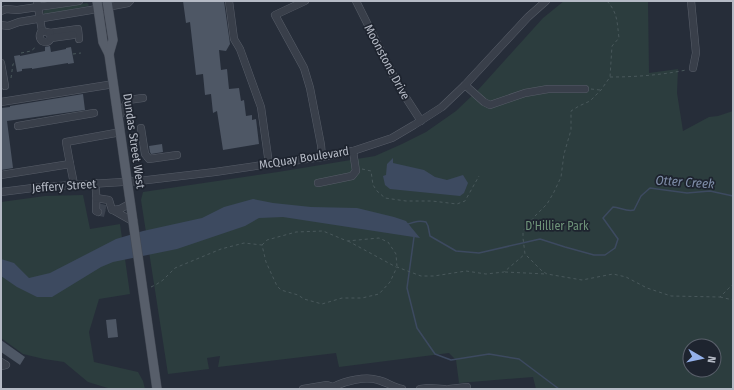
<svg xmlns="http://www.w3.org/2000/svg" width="734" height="390" font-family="'Fira Sans Condensed',sans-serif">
<rect width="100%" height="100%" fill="#262d39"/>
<g fill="#2c3d3e" fill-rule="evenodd">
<path d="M564,1H648L649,73L678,69L677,93L683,131L709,117L718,116L733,111V389H536L533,377L459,383L456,360L449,353L339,367L336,353L218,367L220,356L207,358L209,369L168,374L141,200L143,192L278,172L375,156L402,144L426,132L456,111L478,90L543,18ZM690,346H714V370H690Z"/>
<path d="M87,3L89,5L88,6C73,9 59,12 44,14L43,12L45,10Z"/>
<polygon points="83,195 90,229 120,224 130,294 99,299 89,332 94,362 138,372 143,381 145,389 111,389 88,382 64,362 44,359 23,354 1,338 1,202 45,196"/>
</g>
<g fill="#3d4a60">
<polygon points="393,158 393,163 424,170 435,177 447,180 463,175 468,183 464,193 460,196 390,189 385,185 383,176 386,175 387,164"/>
<polygon points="253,199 273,203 311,207 357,208 394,217 406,221 420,238 283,217 259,218 245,226 177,249 113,262 101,267 52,297 37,297 17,287 1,276 1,259 14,263 29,278 50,273 116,239 143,231 202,218 224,207"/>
</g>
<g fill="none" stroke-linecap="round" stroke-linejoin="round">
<g stroke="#3d4a60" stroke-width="1.5">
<path d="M408,224C414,222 419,220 426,222L428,226L430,236L456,251L479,253L540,239L565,247L594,255H605L615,248L618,239L603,218L613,207C620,207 626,212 634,210L641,196L650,188L687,193L710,191L733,196"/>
<polyline points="414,237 407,288 417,328 435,354 451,360 489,354 519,359 559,389"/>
</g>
</g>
<g fill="#4e5765">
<polygon points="183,1 224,1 230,44 226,51 219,50 221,70 227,69 229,89 239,88 241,101 244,100 246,116 252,115 252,120 256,119 259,144 223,150 217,111 213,113 211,94 205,95 203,74 196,75 190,22 186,23"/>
<polygon points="50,46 51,52 66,49 66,48 71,47 74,63 68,64 68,63 32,69 32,68 22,69 22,71 17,72 14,56 20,55 20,56 45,51 45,47"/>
<polygon points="83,94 85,110 7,121 13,168 1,170 1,108 10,107 10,106"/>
<polygon points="162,144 163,152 151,154 150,152 149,146"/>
<polygon points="116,319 118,337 108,338 106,320"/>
<polygon points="1,340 25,357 20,365 1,352"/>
</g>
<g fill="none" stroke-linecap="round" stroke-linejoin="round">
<g stroke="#3b424e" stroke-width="7" stroke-dasharray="7 3.5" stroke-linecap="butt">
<polyline points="99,207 107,209"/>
<polyline points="98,212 106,214"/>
</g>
<defs>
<g id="minor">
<polyline points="37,1 42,31 50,33 78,29 79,39"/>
<polyline points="229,1 234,39 240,49 261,107 269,164"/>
<polyline points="305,1 275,15 304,68 310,88 321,145 322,157"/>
<polyline points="356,1 399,87 421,121"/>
<polyline points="691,1 696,53 693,68"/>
<polyline points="1,11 6,9 17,10 79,1"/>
<polyline points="1,25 8,26 19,22 91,10 128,3 130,1"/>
<path d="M42,31C39,34 39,38 42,41C46,43 49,42 51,38L50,33"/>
<polyline points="51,38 73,35"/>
<polyline points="1,63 5,86"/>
<polyline points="465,85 484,102 490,105 525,93 548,89 585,89"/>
<polyline points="1,102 114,84"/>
<polyline points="119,117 128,100 143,98"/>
<polyline points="18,126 94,113"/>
<polyline points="141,128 145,154 149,159 177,155"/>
<polyline points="70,164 66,142 121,132"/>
<polyline points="1,175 70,164 74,184"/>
<path d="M95,183C97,193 96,202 96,211L98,212"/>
<polyline points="318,183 352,176 356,171 353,151"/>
<polyline points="1,192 41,187 139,181 215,172 269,164 322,157 353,151 392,138 414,125 442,107 465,85 528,17 546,1"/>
<polyline points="96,198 109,200 112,210"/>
<polyline points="131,203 120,209 113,210 134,222"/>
<polyline points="1,362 6,365 1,366"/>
<path d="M333,387C345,381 365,376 378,380C386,382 393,387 402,389"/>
<polyline points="303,389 327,385 333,387"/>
<polyline points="420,389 428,388 444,389"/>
<polyline points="449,389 467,387"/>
</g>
<g id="major">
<polyline points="97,1 103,42 109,54 157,389"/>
<polyline points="107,1 113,40 109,54"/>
</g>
</defs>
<use href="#minor" stroke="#575d68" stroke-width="8"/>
<use href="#major" stroke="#424853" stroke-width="10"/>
<g stroke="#49585b" stroke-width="1" stroke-dasharray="3 3" stroke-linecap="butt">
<path d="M607,1C618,13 617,23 619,38L612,46L610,77L601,90L590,101L579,106L571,111V130L564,154L561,177L554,192L547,204L535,216L523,231V238L525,254L542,271L547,274L582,280L613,274L626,277L647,288L671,296L720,297L733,284"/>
<polyline points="21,53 31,51 37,46"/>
<polyline points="73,54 81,53"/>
<path d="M610,77C636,77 661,75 686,70"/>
<polyline points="11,78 13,64 16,63"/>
<polyline points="591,89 600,90"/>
<polyline points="362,169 371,171 373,185 377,191 385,198 406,201 432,201 457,204 465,201 479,176"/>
<polyline points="348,241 396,267"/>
<polyline points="262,245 267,240 296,232 323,231 347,241 379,238 388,242 396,254 397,267"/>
<polyline points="505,272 546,274"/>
<polyline points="151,287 157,284 163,280 175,268 221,249 244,243 262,245 266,262 277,286 281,290 298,295 304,299 322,304 342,298 362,298 379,294 390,282 397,267 421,276 434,276 466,271 486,274 504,272 525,254"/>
<polyline points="720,297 733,300"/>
</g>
<use href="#minor" stroke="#393f4a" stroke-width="7"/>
<use href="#major" stroke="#575e6a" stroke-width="9"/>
</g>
<g text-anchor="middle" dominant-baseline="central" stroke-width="3.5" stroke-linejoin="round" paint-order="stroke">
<g font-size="12" fill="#b5bac5" stroke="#1e242f">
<text transform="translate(387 62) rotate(62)">Moonstone Drive</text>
<text transform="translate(134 141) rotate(82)">Dundas Street West</text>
<text transform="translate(304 158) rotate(-9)">McQuay Boulevard</text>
<text transform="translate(64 186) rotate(-4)">Jeffery Street</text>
</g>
<g font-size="12" fill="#6e9379" stroke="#1e242f">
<text x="557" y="226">D'Hillier Park</text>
</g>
<g font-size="13" font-style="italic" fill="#808faa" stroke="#1e242f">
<text transform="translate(685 182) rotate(4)">Otter Creek</text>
</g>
</g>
<rect width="734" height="390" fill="none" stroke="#b5bac5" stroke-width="4"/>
<g transform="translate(702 358) rotate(99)"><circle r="19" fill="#1e242f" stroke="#5a606b"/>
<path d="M0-3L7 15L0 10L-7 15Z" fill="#94b1eb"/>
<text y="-6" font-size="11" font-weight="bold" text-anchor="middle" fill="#b5bac5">N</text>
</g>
</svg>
